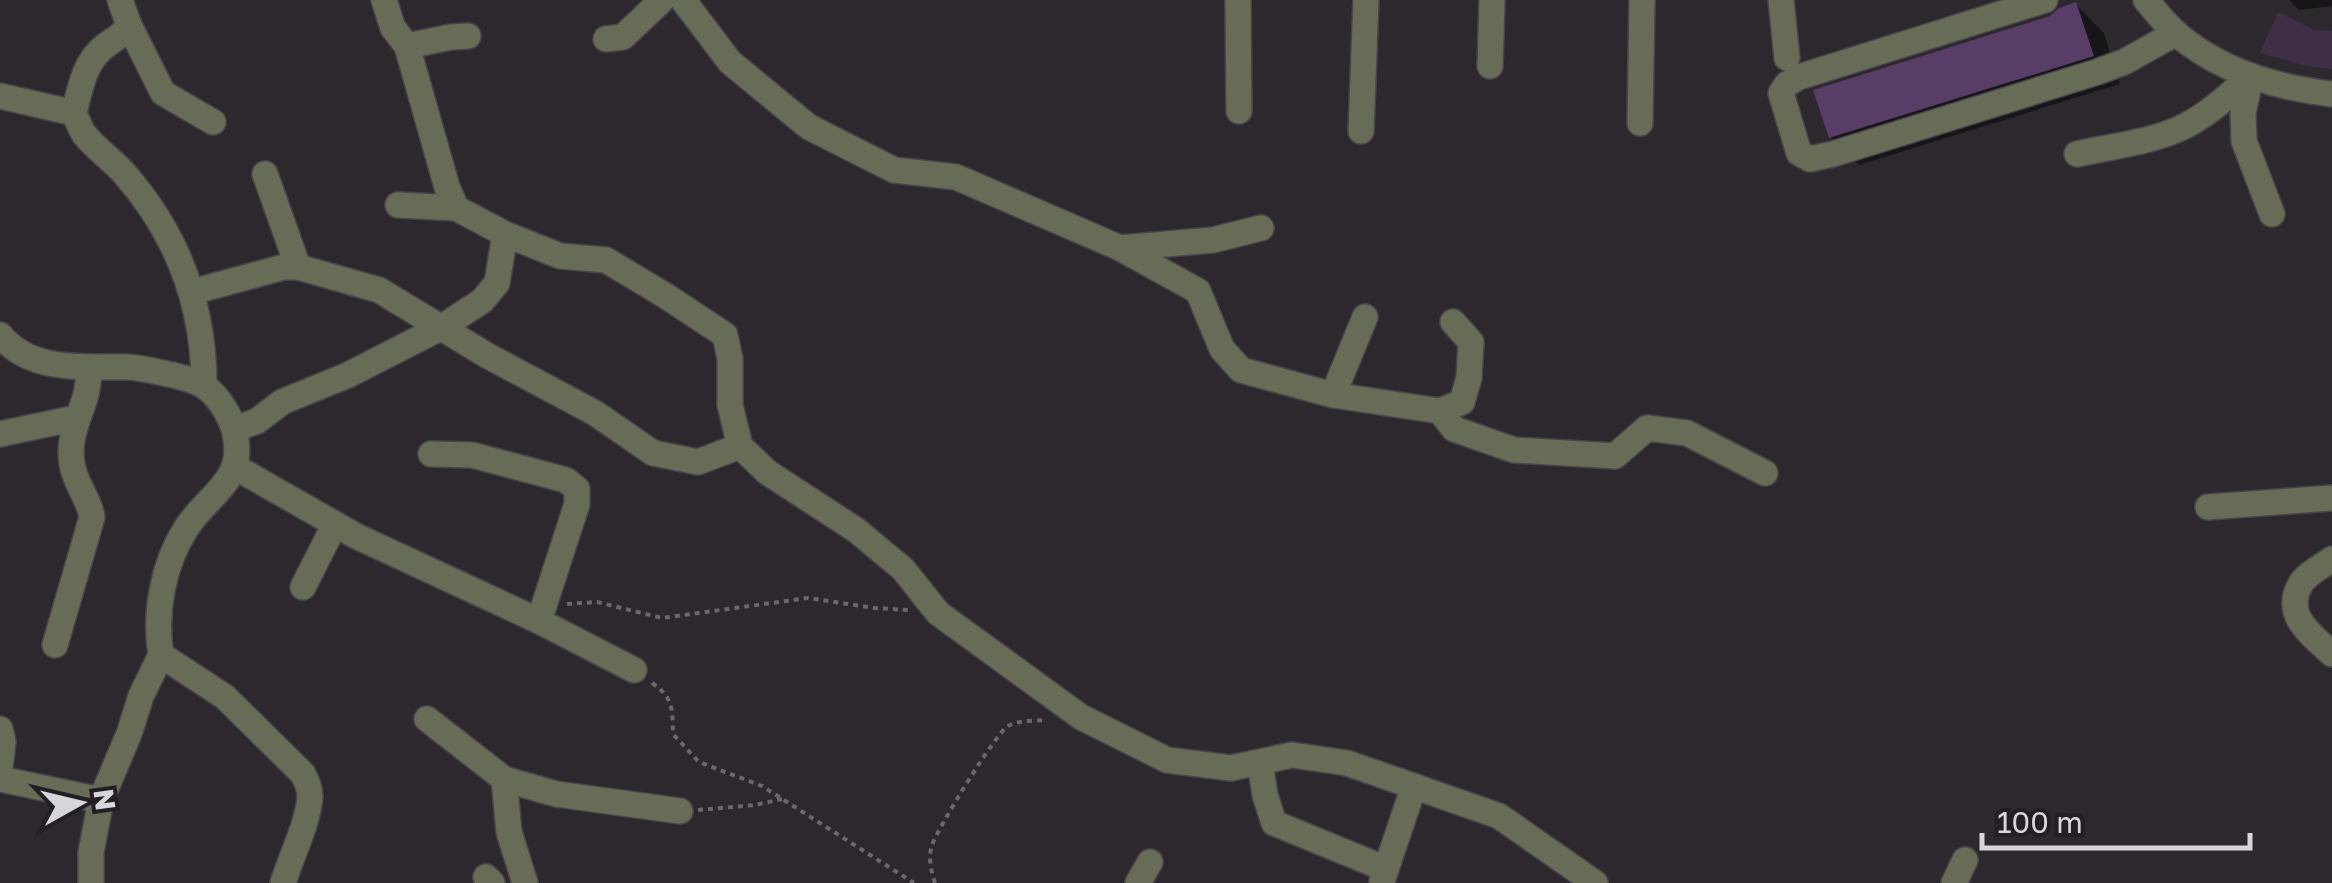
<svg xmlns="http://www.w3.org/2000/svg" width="2332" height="883" font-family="'Golos Text',sans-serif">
<rect width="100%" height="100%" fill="#2c282e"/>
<polygon fill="#3e2f46" points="2278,12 2314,30 2332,31 2332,69 2306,66 2260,53"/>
<g fill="#0007">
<polygon points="2289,0 2332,0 2332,6 2299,10"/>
<polygon points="2076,5 2104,33 2120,84 1859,165 1831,137"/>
</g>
<polygon fill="#583d66" points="2076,2 2094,56 1829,138 1813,90 2050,16 2059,8"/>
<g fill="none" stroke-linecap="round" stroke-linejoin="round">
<defs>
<g id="minor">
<path d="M120,0L129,25C119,38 117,37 105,46C84,62 80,89 74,113C77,119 80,128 84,134C95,148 111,159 123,172C177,233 204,303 204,385"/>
<polyline points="384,0 393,28 407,46 447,187 456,208 505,234 560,256 606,260 666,296 725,335 730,359 730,405 740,446 767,472 856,530 903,569 938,613 1081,717 1167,760 1231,768 1292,755 1347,763 1499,816 1595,883"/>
<polyline points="683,0 730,62 809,127 894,170 956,177 1120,248 1198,291 1222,349 1241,370 1333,395 1365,317"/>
<polyline points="1238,0 1239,111"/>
<polyline points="1781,0 1787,58"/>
<polyline points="2045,0 1799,77 1787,84 1781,93 1799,153 1810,159 1833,154 2097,72 2124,62 2176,33"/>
<path d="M2146,0C2156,12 2166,25 2178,35C2221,71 2278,88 2332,94"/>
<polyline points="129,25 163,93 213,122"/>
<polyline points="606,39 623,37 662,0"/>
<polyline points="407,46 451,37 468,36"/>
<polyline points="1490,66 1492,0"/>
<polyline points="0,96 74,113"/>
<polyline points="1640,123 1642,0"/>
<polyline points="1361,131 1366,0"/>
<path d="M2077,154C2112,146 2155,142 2187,125C2210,113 2231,93 2251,76L2243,113L2244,141L2272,214"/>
<polyline points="265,174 298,267"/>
<polyline points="398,205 456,208"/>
<polyline points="1120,248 1213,240 1261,228"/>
<polyline points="192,292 284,267 298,267 379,290 488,356 595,413 653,453 698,462 740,446"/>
<path d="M0,335C31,373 83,366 128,367C143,368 158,372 173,375C184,378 199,381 208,389C220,399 232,418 235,434C246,482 206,495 185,530C163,565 154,614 161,655L225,697L303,774C307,782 310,788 310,797C308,823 291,857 283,883"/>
<polyline points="1333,395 1440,411 1454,429 1514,450 1615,456 1647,428 1687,433 1765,473"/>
<polyline points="1440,411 1462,402 1469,378 1471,342 1453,322"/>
<polyline points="235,429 257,421 282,402 348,375 442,327 482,301 497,283 505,234"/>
<polyline points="0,434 76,418"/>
<polyline points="431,454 472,455 566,480 577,489 577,504 539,621"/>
<polyline points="235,467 356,536 539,621 634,670"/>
<polyline points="2208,507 2332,498"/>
<path d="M2332,559C2322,566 2305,575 2300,585C2283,616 2312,635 2332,654"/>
<polyline points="303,587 335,524"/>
<path d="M55,645L92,517C89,498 75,484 72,464C68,440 77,422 84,401C88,391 88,379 90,368"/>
<polyline points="427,719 504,779 556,794 680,811"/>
<polyline points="0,729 3,741 0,768"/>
<polyline points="1260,762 1265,795 1274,823 1386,869"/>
<polyline points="0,779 101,800"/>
<polyline points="504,779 509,832 525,883"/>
<polyline points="486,877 492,883"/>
<polyline points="1382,881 1414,786"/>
<polyline points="91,883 91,852 101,800 129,734 141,696 161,655"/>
<polyline points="1138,883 1150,862"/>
<polyline points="1954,883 1965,860"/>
</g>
</defs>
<use href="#minor" stroke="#48444a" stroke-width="28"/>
<g stroke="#6b676d" stroke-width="4" stroke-dasharray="5 5" stroke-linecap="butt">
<polyline points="567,604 597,602 662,618 808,598 874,608 908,610"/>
<path d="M652,683C674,698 672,709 673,734L699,762L762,786L914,883"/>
<polyline points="698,810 755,805 782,799"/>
<path d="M935,883C931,871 928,857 932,845C938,828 995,734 1008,726C1019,720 1034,721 1046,720"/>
</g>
<use href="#minor" stroke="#676c57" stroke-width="25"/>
</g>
<g transform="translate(80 803) rotate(82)" stroke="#221e24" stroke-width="8" paint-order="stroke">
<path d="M0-8L18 38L0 25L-18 38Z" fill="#d8d6da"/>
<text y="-15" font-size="28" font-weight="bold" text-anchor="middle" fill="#d8d6da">N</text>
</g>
<path d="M1982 833v15h268v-15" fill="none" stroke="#d8d6da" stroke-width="5"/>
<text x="1997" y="833" font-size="30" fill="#d8d6da" stroke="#221e24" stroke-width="8" paint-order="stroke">100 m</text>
</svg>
